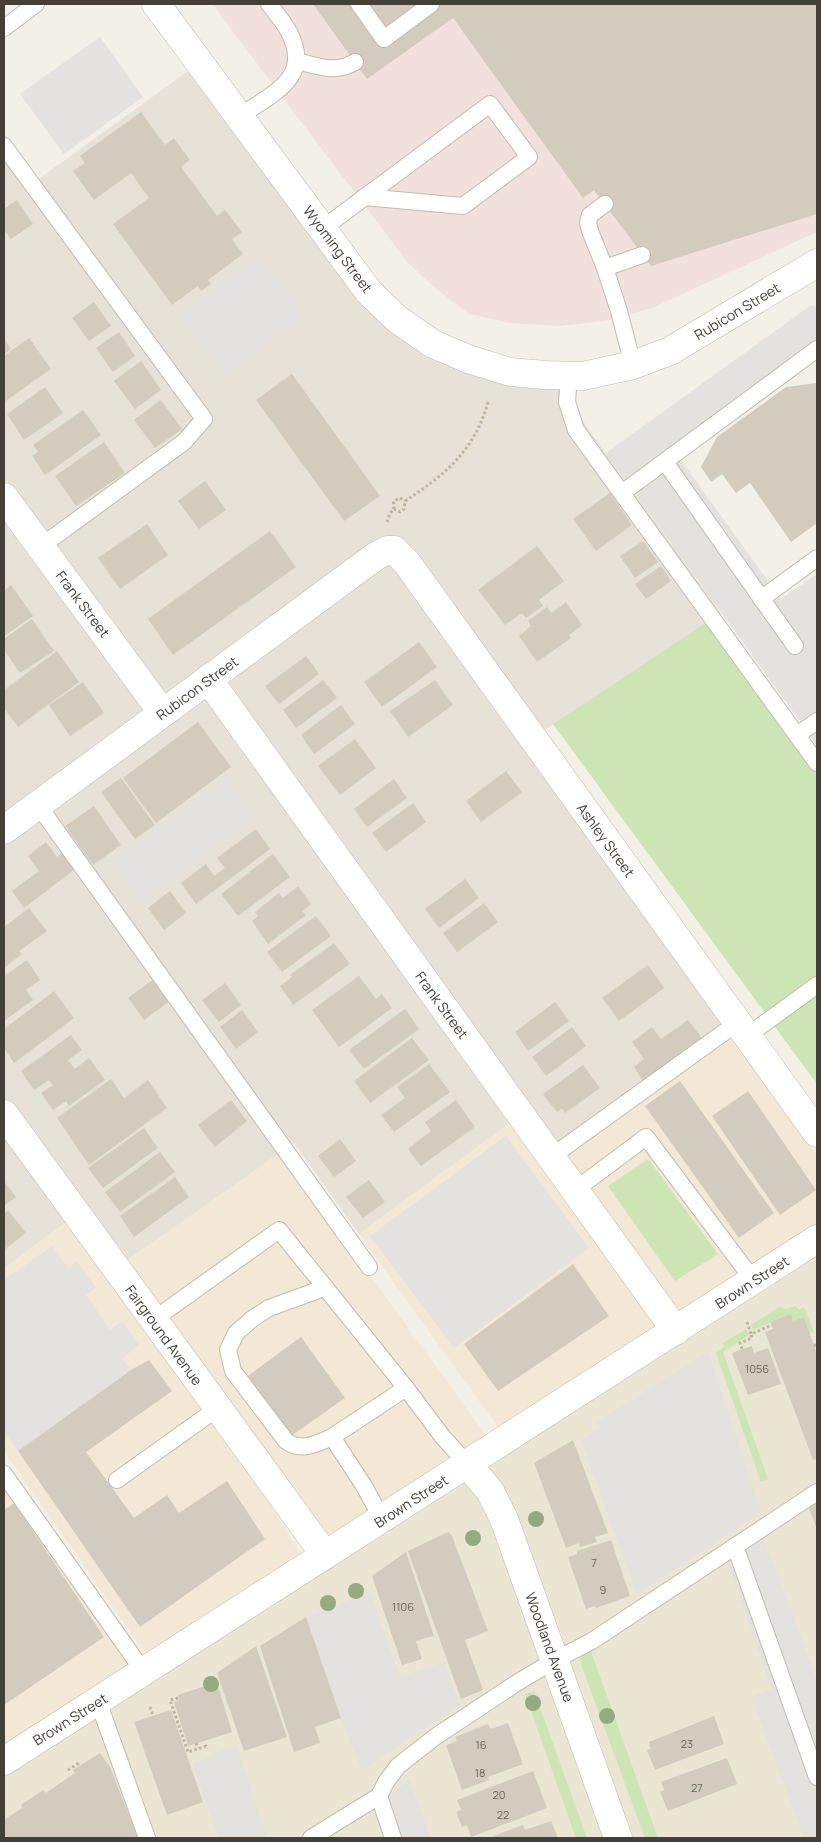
<svg xmlns="http://www.w3.org/2000/svg" width="821" height="1842" font-family="Manrope,sans-serif">
<rect width="100%" height="100%" fill="#f3f0e8"/>
<polygon fill="#e6e2d7" points="191,69 366,305 557,385 721,613 537,735 743,1019 555,1153 511,1122 359,1234 294,1143 122,1264 84,1212 65,1223 4,1268 4,148 33,183"/>
<g fill="#f3e7d5">
<polygon points="726,1031 817,1155 817,1230 676,1321 555,1153"/>
<polygon points="511,1122 661,1333 500,1430 359,1234"/>
<polygon points="281,1152 488,1438 323,1544 122,1264"/>
<polygon points="65,1223 221,1426 302,1556 147,1656 4,1451 4,1268"/>
<polygon points="4,1480 131,1664 4,1745"/>
</g>
<polygon fill="#ebe5d3" points="817,1245 817,1838 4,1838 4,1761"/>
<polygon fill="#f2e0dd" points="212,4 817,4 817,232 652,308 604,321 561,326 510,323 469,314 434,287 408,263"/>
<g fill="#cde4b4">
<polygon points="707,622 817,774 817,1084 553,724"/>
<polygon points="648,1159 718,1254 675,1281 608,1186"/>
<polygon points="795,1306 799,1310 804,1307 814,1332 810,1333 804,1317 793,1321 791,1314 753,1330 751,1325 779,1307 787,1309"/>
<polygon points="746,1329 749,1335 723,1352 768,1479 761,1482 716,1353 724,1347 723,1343"/>
<polygon points="590,1649 658,1838 645,1838 581,1664 581,1656"/>
<polygon points="534,1691 587,1838 576,1838 525,1694"/>
</g>
<g fill="#e4e2df">
<polygon points="100,37 143,97 64,154 20,94"/>
<polygon points="260,257 303,317 224,375 180,315"/>
<polygon points="811,305 817,307 817,359 678,456 781,599 817,574 817,745 606,453"/>
<polygon points="227,779 254,817 139,901 111,863"/>
<polygon points="506,1136 589,1248 454,1348 370,1236"/>
<polygon points="52,1246 68,1268 77,1261 96,1288 86,1295 110,1330 122,1321 139,1345 122,1358 131,1370 18,1451 4,1431 4,1280"/>
<polygon points="708,1351 761,1512 637,1595 581,1440 599,1428 596,1423"/>
<polygon points="762,1533 817,1680 817,1838 804,1838 751,1697 772,1689 725,1558"/>
<polygon points="370,1592 400,1677 444,1662 460,1705 362,1770 341,1718 306,1617"/>
<polygon points="237,1746 242,1762 267,1838 219,1838 192,1763 213,1756 213,1753"/>
<polygon points="409,1779 431,1838 403,1838 389,1797"/>
</g>
<g fill="#d3ccbe">
<polygon points="313,4 817,4 817,115 816,115 817,120 817,214 651,266 594,190 583,198 453,18 367,79"/>
<polygon points="141,112 165,145 174,138 190,160 181,167 217,216 225,210 242,232 232,239 243,254 208,280 211,284 201,291 198,286 172,305 113,224 149,198 131,173 94,200 73,171 85,163 80,156"/>
<polygon points="17,200 33,224 11,239 4,230 4,209"/>
<polygon points="94,302 111,326 89,341 72,318"/>
<polygon points="119,332 135,356 113,372 96,348"/>
<polygon points="4,338 11,349 4,354"/>
<polygon points="29,338 51,369 4,402 4,356"/>
<polygon points="141,361 161,390 135,409 114,381"/>
<polygon points="292,374 380,496 344,521 256,400"/>
<polygon points="817,383 817,523 791,542 750,483 736,493 722,474 711,482 701,467 717,437 786,387"/>
<polygon points="45,387 63,413 24,440 7,414"/>
<polygon points="161,400 182,429 155,448 134,420"/>
<polygon points="83,410 101,435 45,475 32,456 38,452 33,445"/>
<polygon points="104,442 125,473 76,506 55,476"/>
<polygon points="205,481 226,510 199,529 178,501"/>
<polygon points="610,493 632,525 596,551 573,519"/>
<polygon points="147,524 168,555 120,589 98,558"/>
<polygon points="270,531 296,567 173,655 148,619"/>
<polygon points="643,541 658,562 635,578 620,556"/>
<polygon points="537,546 564,581 539,600 543,606 526,618 522,613 505,625 478,590"/>
<polygon points="661,566 671,581 646,599 635,584"/>
<polygon points="11,585 33,616 4,636 4,591"/>
<polygon points="566,602 582,625 569,635 571,638 537,662 519,636 531,626 528,621 547,607 552,613"/>
<polygon points="32,619 54,651 20,673 4,650 4,639"/>
<polygon points="419,642 437,667 382,707 364,682"/>
<polygon points="57,651 79,682 18,727 4,708 4,690"/>
<polygon points="306,656 319,674 279,704 265,686"/>
<polygon points="323,680 337,698 296,728 283,710"/>
<polygon points="435,680 453,705 408,737 390,711"/>
<polygon points="83,682 104,713 70,736 49,705"/>
<polygon points="341,705 355,724 314,754 301,735"/>
<polygon points="198,722 231,767 156,823 123,778"/>
<polygon points="355,739 376,768 340,795 318,766"/>
<polygon points="506,771 522,792 481,822 466,801"/>
<polygon points="121,778 155,825 135,839 101,792"/>
<polygon points="394,779 407,798 367,827 354,809"/>
<polygon points="413,803 426,822 386,852 372,833"/>
<polygon points="94,806 121,845 93,865 65,826"/>
<polygon points="256,829 270,849 196,904 181,883 206,864 214,876 225,868 217,858"/>
<polygon points="46,842 57,857 62,853 75,869 24,908 12,891 39,871 28,856"/>
<polygon points="273,854 290,877 238,916 221,894"/>
<polygon points="465,879 479,898 439,928 425,909"/>
<polygon points="298,886 311,904 302,911 306,915 268,944 252,921 258,916 255,912 279,893 283,898"/>
<polygon points="170,891 186,913 164,930 148,908"/>
<polygon points="484,903 498,922 457,952 443,933"/>
<polygon points="29,908 47,931 19,951 22,954 4,968 4,927"/>
<polygon points="316,916 331,936 282,972 267,952"/>
<polygon points="334,943 350,964 293,1005 280,986 292,977 290,975"/>
<polygon points="27,960 40,980 26,990 33,1000 4,1021 4,976"/>
<polygon points="648,965 664,988 619,1021 602,998"/>
<polygon points="359,976 376,999 382,994 392,1008 339,1047 312,1010"/>
<polygon points="154,979 170,1001 144,1020 128,998"/>
<polygon points="225,983 241,1005 219,1022 202,1000"/>
<polygon points="54,991 74,1018 14,1063 4,1048 4,1029"/>
<polygon points="555,1002 569,1021 528,1051 515,1032"/>
<polygon points="405,1009 419,1029 364,1069 349,1050"/>
<polygon points="242,1010 258,1032 236,1049 220,1027"/>
<polygon points="688,1020 702,1038 643,1081 634,1067 644,1059 632,1042 652,1027 661,1039"/>
<polygon points="572,1027 586,1046 546,1076 532,1057"/>
<polygon points="71,1035 82,1050 68,1060 75,1069 89,1058 105,1080 69,1106 66,1101 53,1110 41,1093 53,1085 49,1080 34,1090 21,1071"/>
<polygon points="412,1038 429,1060 370,1103 354,1081"/>
<polygon points="429,1064 450,1092 394,1132 381,1115 405,1098 397,1087"/>
<polygon points="583,1065 600,1088 565,1113 562,1108 557,1112 543,1094"/>
<polygon points="111,1079 124,1098 148,1080 167,1108 89,1165 57,1118"/>
<polygon points="680,1081 774,1213 739,1238 645,1106"/>
<polygon points="748,1091 816,1190 780,1215 712,1116"/>
<polygon points="231,1100 247,1121 215,1147 198,1125"/>
<polygon points="456,1100 475,1127 421,1166 408,1149 431,1131 425,1122"/>
<polygon points="144,1128 158,1148 103,1188 88,1168"/>
<polygon points="340,1139 356,1161 334,1177 318,1156"/>
<polygon points="160,1152 175,1172 120,1212 105,1192"/>
<polygon points="175,1177 189,1197 134,1237 120,1216"/>
<polygon points="369,1180 385,1202 363,1218 346,1197"/>
<polygon points="4,1181 16,1197 4,1206"/>
<polygon points="8,1210 26,1233 4,1250 4,1214"/>
<polygon points="573,1264 609,1316 498,1391 464,1344"/>
<polygon points="791,1314 793,1321 804,1317 817,1354 817,1459 813,1460 765,1332 773,1329 771,1322"/>
<polygon points="301,1337 345,1398 291,1436 248,1376"/>
<polygon points="752,1346 754,1353 768,1348 781,1384 748,1395 732,1353"/>
<polygon points="149,1360 172,1391 86,1452 134,1518 167,1495 179,1513 227,1481 265,1539 140,1627 18,1451 131,1370"/>
<polygon points="573,1440 608,1533 595,1537 597,1542 580,1547 579,1543 566,1548 534,1463"/>
<polygon points="817,1500 817,1527 816,1527 807,1503"/>
<polygon points="14,1503 104,1637 4,1705 4,1510"/>
<polygon points="448,1532 452,1536 488,1631 465,1640 483,1690 461,1699 408,1551"/>
<polygon points="611,1540 630,1596 596,1608 595,1606 586,1609 568,1557 577,1554 577,1551"/>
<polygon points="406,1552 434,1636 416,1641 422,1659 402,1665 372,1576"/>
<polygon points="306,1617 341,1718 315,1727 320,1743 294,1752 260,1646"/>
<polygon points="256,1646 287,1737 244,1751 217,1673"/>
<polygon points="208,1685 209,1689 218,1686 232,1732 188,1746 174,1702 179,1700 178,1695"/>
<polygon points="171,1710 203,1802 167,1815 134,1722"/>
<polygon points="714,1716 724,1744 655,1770 647,1750 651,1749 649,1742"/>
<polygon points="508,1723 523,1764 488,1777 489,1780 462,1790 446,1745 457,1741 455,1737 488,1724 491,1729"/>
<polygon points="100,1753 110,1767 138,1838 4,1838 4,1820 22,1808 21,1805 43,1790 46,1793 75,1773 73,1770"/>
<polygon points="727,1758 737,1784 668,1811 660,1792 664,1790 661,1782"/>
<polygon points="533,1771 547,1808 471,1837 467,1825 462,1827 456,1812 461,1810 457,1800"/>
<polygon points="551,1821 558,1838 488,1838 523,1825 525,1830"/>
</g>
<g fill="none" stroke-linecap="round" stroke-linejoin="round">
<defs>
<g id="service">
<polyline points="359,4 384,39 431,4"/>
<polyline points="4,28 36,4"/>
<path d="M297,61C318,66 335,74 355,62"/>
<path d="M240,116C273,93 313,78 289,32C284,22 276,13 269,4"/>
<polyline points="4,146 204,419 184,442 40,547"/>
<polyline points="605,204 590,215 588,223 590,231 605,268 619,311 633,365"/>
<polyline points="322,229 490,104 529,157 463,206 364,197"/>
<polyline points="605,268 642,255"/>
<polyline points="569,376 567,402 576,430 817,763"/>
<polyline points="665,462 795,646"/>
<polyline points="622,493 817,349"/>
<polyline points="761,599 817,558"/>
<polyline points="797,735 817,721"/>
<polyline points="38,805 369,1267"/>
<polyline points="747,1036 817,985"/>
<polyline points="551,1157 737,1023"/>
<polyline points="575,1190 646,1137 754,1281"/>
<path d="M324,1288L269,1308L252,1319L236,1333L228,1350L233,1371L286,1441C301,1452 316,1444 332,1437L406,1388"/>
<polyline points="153,1320 279,1230 406,1388 442,1436 467,1464"/>
<polyline points="332,1437 364,1486 382,1519"/>
<polyline points="4,1474 144,1672"/>
<polyline points="117,1480 218,1408"/>
<polyline points="735,1546 817,1777"/>
<polyline points="98,1701 147,1838"/>
<polyline points="379,1796 393,1838"/>
<polyline points="311,1838 379,1796 386,1782 398,1766 435,1737 515,1684 555,1660 592,1641 817,1492"/>
</g>
<g id="minor">
<polyline points="156,4 369,292 397,319 433,344 468,359 510,372 545,375 583,376 633,365 670,351 817,263"/>
<polyline points="4,497 162,712"/>
<polyline points="208,679 676,1331"/>
<polyline points="4,830 376,556 387,550 394,550 407,563 817,1133"/>
<polyline points="4,1114 325,1555"/>
<polyline points="467,1464 490,1491 504,1519 618,1838"/>
</g>
<polyline id="tertiary" points="4,1761 817,1239"/>
</defs>
<use href="#service" stroke="#c0bbae" stroke-width="18"/>
<use href="#minor" stroke="#c0bbae" stroke-width="29"/>
<use href="#tertiary" stroke="#c0bbae" stroke-width="29"/>
<g stroke="#beb49e" stroke-width="3" stroke-dasharray="2.5 2.5" stroke-linecap="butt">
<polyline points="394,509 393,505 394,501 400,498 405,501"/>
<path d="M387,522L390,513L394,509L400,512L404,509L405,501C445,475 475,450 488,402"/>
<polyline points="747,1322 751,1334 772,1325"/>
<polyline points="814,1346 817,1344"/>
<polyline points="742,1349 740,1343 752,1338 751,1334"/>
<polyline points="178,1698 170,1700 188,1752 206,1746 206,1749"/>
<polyline points="150,1707 153,1716"/>
<polyline points="196,1743 198,1748"/>
<polyline points="68,1770 79,1763"/>
</g>
<use href="#service" stroke="#fff" stroke-width="16"/>
<use href="#minor" stroke="#fff" stroke-width="28"/>
<use href="#tertiary" stroke="#fff" stroke-width="28"/>
</g>
<g fill="#94ab82">
<circle cx="536" cy="1519" r="8"/>
<circle cx="473" cy="1538" r="8"/>
<circle cx="356" cy="1591" r="8"/>
<circle cx="328" cy="1603" r="8"/>
<circle cx="211" cy="1684" r="8"/>
<circle cx="533" cy="1703" r="8"/>
<circle cx="607" cy="1716" r="8"/>
</g>
<g text-anchor="middle" dominant-baseline="central" stroke-width="4.5" stroke-linejoin="round" paint-order="stroke">
<g font-size="11" fill="#686359">
<text x="757" y="1368">1056</text>
<text x="594" y="1562">7</text>
<text x="603" y="1589">9</text>
<text x="403" y="1606">1106</text>
<text x="687" y="1743">23</text>
<text x="481" y="1744">16</text>
<text x="480" y="1772">18</text>
<text x="697" y="1787">27</text>
<text x="499" y="1794">20</text>
<text x="503" y="1814">22</text>
</g>
<g font-size="14" fill="#454037" stroke="#fff">
<text transform="translate(338 249) rotate(53)">Wyoming Street</text>
<text transform="translate(737 311) rotate(-31)">Rubicon Street</text>
<text transform="translate(83 604) rotate(53)">Frank Street</text>
<text transform="translate(197 688) rotate(-36)">Rubicon Street</text>
<text transform="translate(606 840) rotate(54)">Ashley Street</text>
<text transform="translate(442 1005) rotate(54)">Frank Street</text>
<text transform="translate(752 1282) rotate(-33)">Brown Street</text>
<text transform="translate(164 1335) rotate(54)">Fairground Avenue</text>
<text transform="translate(411 1501) rotate(-33)">Brown Street</text>
<text transform="translate(550 1647) rotate(70)">Woodland Avenue</text>
<text transform="translate(70 1719) rotate(-32)">Brown Street</text>
</g>
</g>
<rect width="821" height="1842" fill="none" stroke="#454037" stroke-width="10"/>
</svg>
